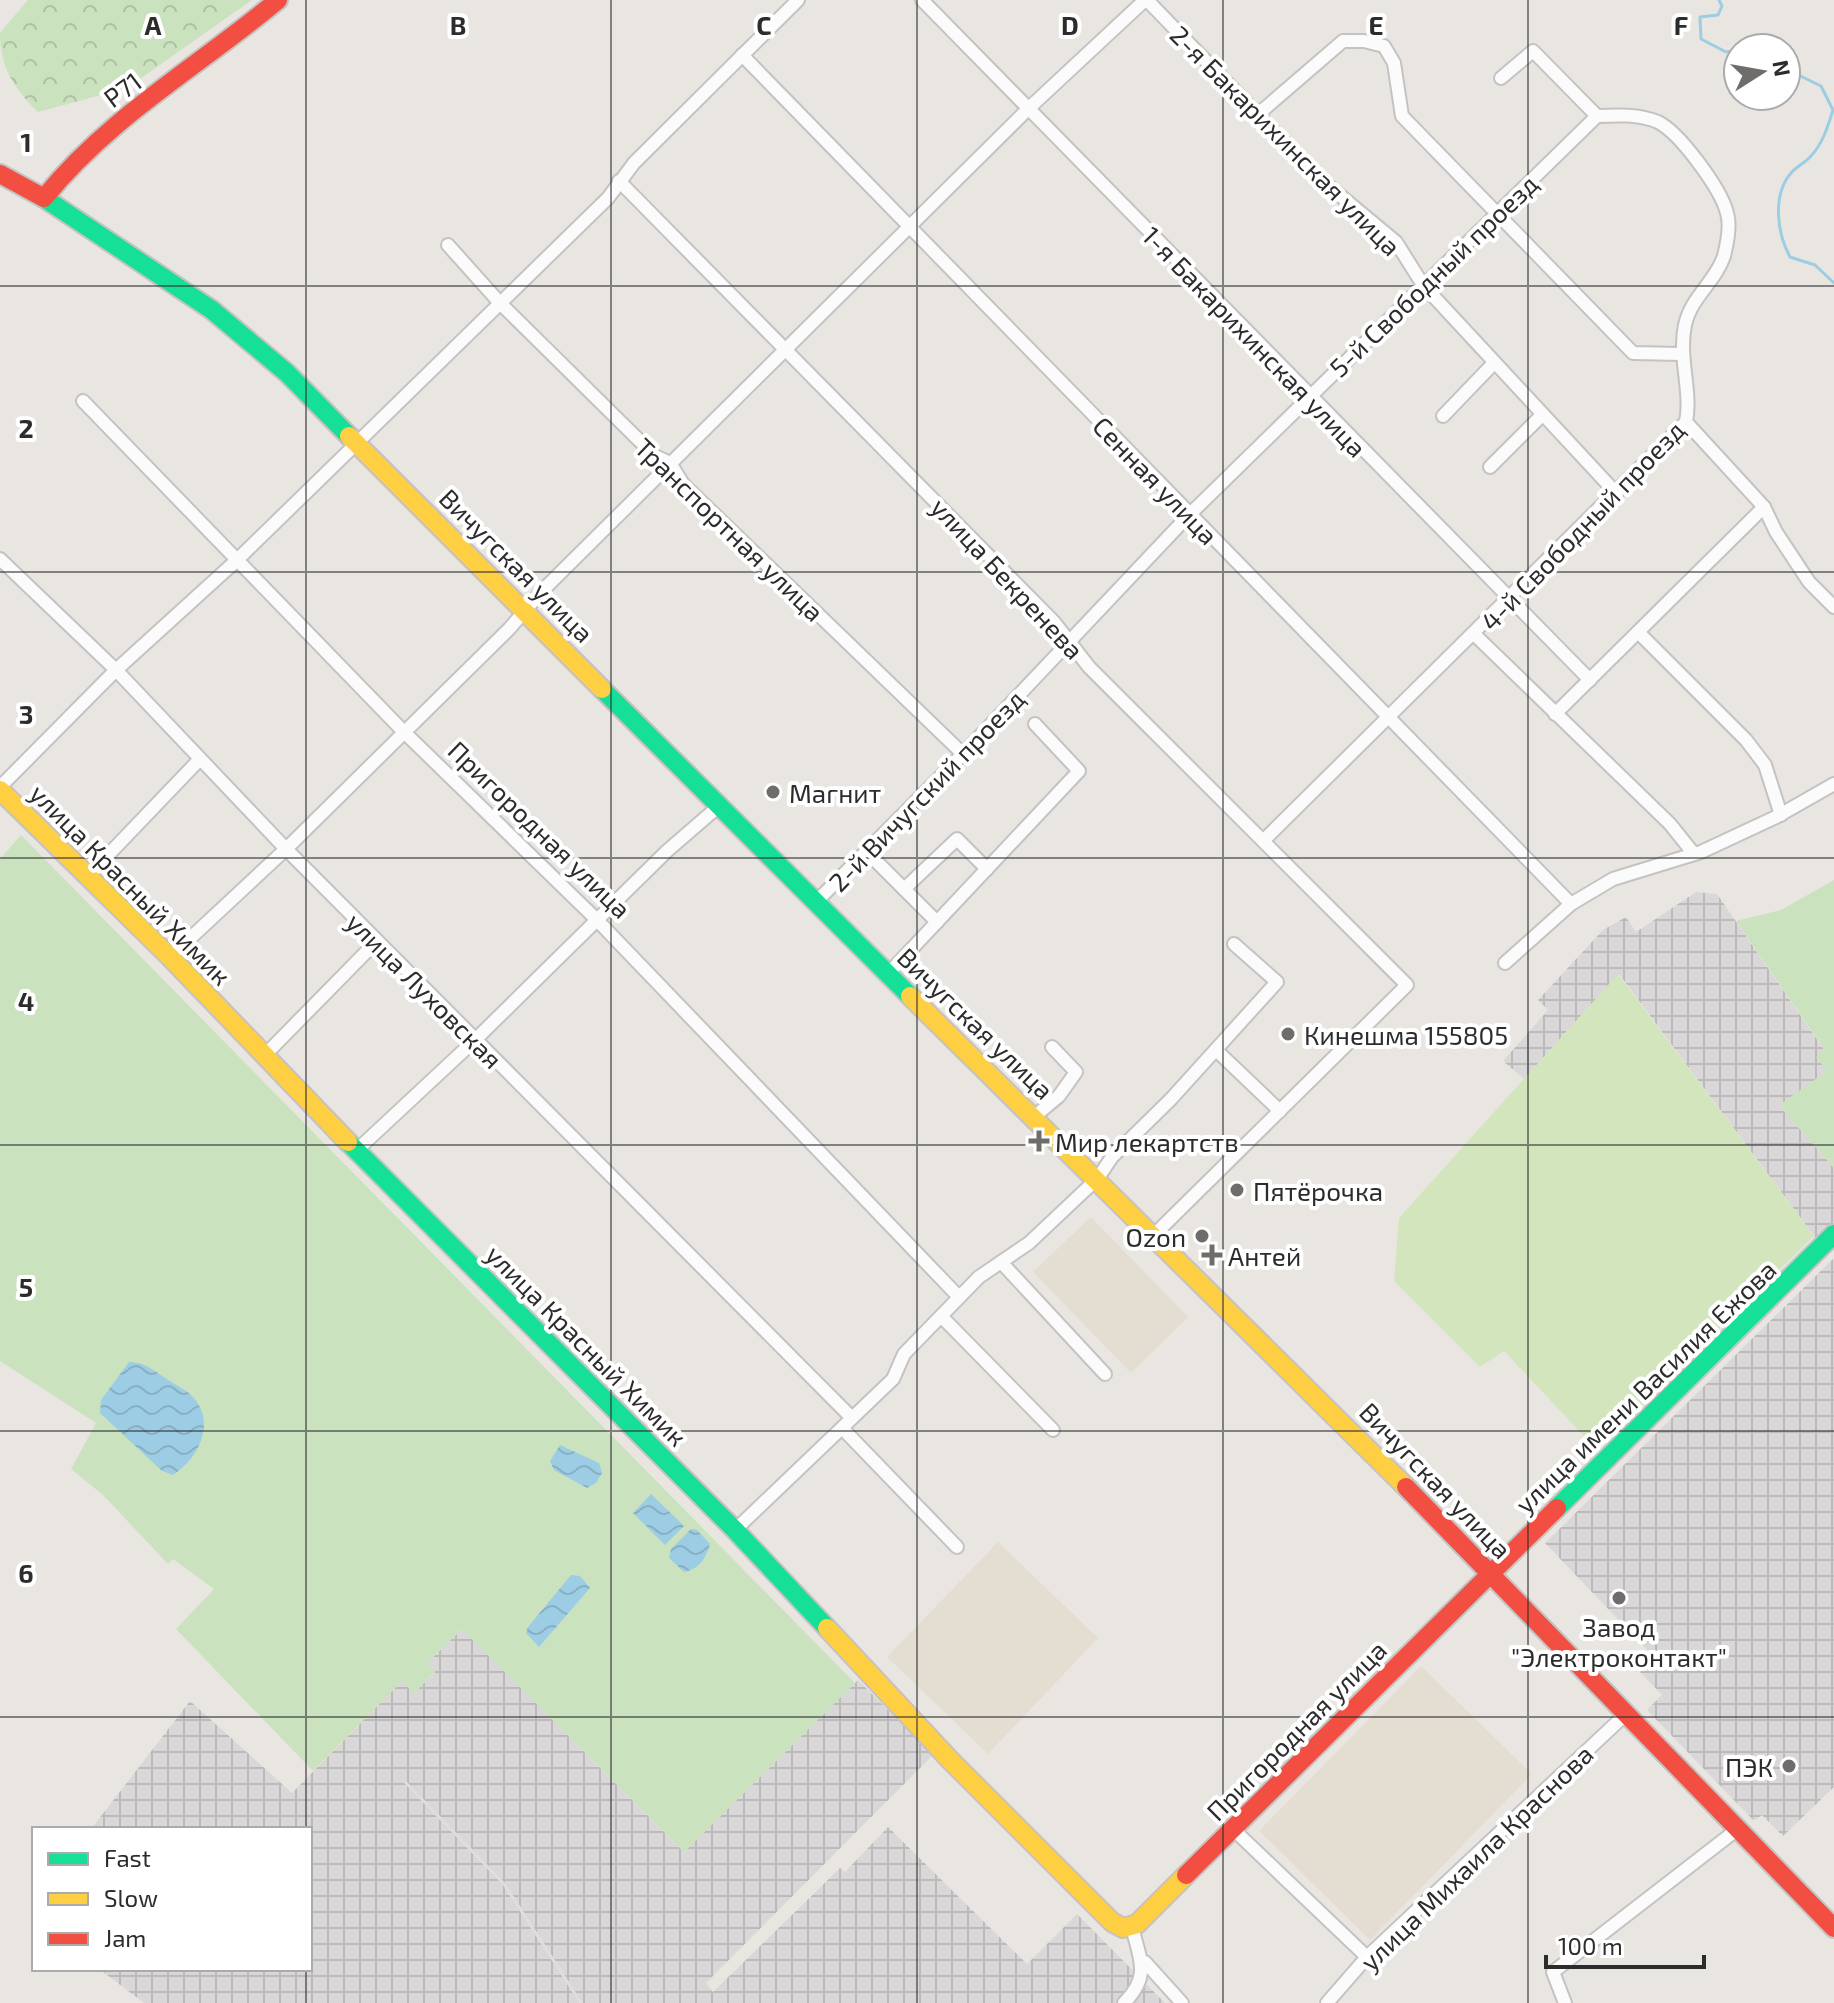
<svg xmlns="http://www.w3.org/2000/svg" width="1834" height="2003" font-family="'Exo 2',sans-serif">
<defs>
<pattern id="industrial-grid" width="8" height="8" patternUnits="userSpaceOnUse" patternTransform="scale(2)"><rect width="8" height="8" fill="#dad7d9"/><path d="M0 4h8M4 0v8" fill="none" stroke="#bbb9ba"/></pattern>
<pattern id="forest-crowns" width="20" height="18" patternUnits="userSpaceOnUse" patternTransform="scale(2)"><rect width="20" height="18" fill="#cae2be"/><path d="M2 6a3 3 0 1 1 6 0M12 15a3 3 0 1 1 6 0" fill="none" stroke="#aec2a3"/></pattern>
<pattern id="water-waves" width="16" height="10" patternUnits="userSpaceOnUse" patternTransform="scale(2)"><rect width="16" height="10" fill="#9ccde4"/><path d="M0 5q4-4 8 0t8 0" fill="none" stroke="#87b0c4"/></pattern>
</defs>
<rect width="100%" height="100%" fill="#e9e6e2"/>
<g fill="url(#industrial-grid)">
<polygon points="1696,892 1717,894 1825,1051 1827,1071 1782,1104 1783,1110 1834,1168 1834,1223 1817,1240 1619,974 1524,1079 1503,1061 1548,1010 1538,1000 1603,930 1626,917 1636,932"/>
<polygon points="1834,1258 1834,1787 1783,1836 1762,1815 1754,1821 1647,1710 1662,1695 1640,1672 1654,1657 1545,1543"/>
<polygon points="462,1629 684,1852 858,1680 933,1755 706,1983 713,1992 840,1868 845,1872 888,1827 1027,1964 1077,1914 1165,2003 144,2003 99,1969 310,1969 310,1829 91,1829 190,1701 292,1793 402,1681 414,1693 435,1672 427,1663"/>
</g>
<g fill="#e3ded1">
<polygon points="1091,1217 1188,1317 1131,1373 1033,1272"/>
<polygon points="998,1542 1098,1638 988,1754 887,1657"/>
<polygon points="1421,1666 1532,1774 1370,1940 1259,1831"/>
</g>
<path fill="url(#forest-crowns)" d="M28,0H252L127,88L38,112C14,89 0,67 0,33Z"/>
<g fill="#cae2be">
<polygon points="21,835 855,1683 684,1852 462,1629 427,1663 435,1671 414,1694 402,1681 313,1771 176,1629 214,1589 173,1559 168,1564 103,1495 71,1469 96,1423 0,1361 0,859"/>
<polygon points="1834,880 1834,1168 1783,1110 1782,1103 1827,1071 1816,1057 1825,1050 1736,921 1781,910"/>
</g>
<polygon fill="#d3e5bc" points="1618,974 1814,1236 1596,1449 1504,1351 1480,1367 1394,1281 1399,1218"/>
<g fill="url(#water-waves)">
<path d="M129,1362C145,1362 154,1371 167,1379C175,1385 187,1390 193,1397C217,1423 198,1459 173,1475L162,1471L100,1413L101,1400Z"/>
<polygon points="560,1445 599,1463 602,1473 596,1483 587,1488 554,1470 550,1461"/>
<polygon points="651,1494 684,1526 665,1545 633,1513"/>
<path d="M691,1529L697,1530L710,1544C707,1557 698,1570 684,1572L669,1558L671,1549Z"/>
<polygon points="571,1575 580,1576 590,1588 539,1647 526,1633 528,1627"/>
</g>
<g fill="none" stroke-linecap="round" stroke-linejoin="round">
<g stroke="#9ccde4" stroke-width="3">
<polyline points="1719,0 1722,6 1718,15 1700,17 1701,39 1726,52 1738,50"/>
<polyline points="1741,48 1761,38 1773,40 1777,48"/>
<path d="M1786,64L1790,71L1821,86L1833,110C1828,126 1823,143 1811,156C1805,163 1797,166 1791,173C1772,195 1777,233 1790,257L1815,265L1834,283"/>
</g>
<defs>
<g id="street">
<polyline points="922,0 1590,680"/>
<polyline points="1147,0 1319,178 1396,242 1423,285 1617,494"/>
<polyline points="742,55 1571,904"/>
<polyline points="1501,78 1533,51 1597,116"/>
<polyline points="1256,116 1343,41 1364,41 1384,46 1394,63 1402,116 1633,353 1682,354"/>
<polyline points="619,181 1054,622 1089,667 1407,985 1155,1234"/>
<polyline points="448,245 499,302 655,456 670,463 683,484 963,754"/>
<polyline points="83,401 403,731 597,920 959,1297"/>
<polyline points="1443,416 1493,364"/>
<polyline points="1686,422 1764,507 1776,532 1809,582 1834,607"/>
<polyline points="1490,467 1542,415"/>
<polyline points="0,559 116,670 286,849 852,1418"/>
<polyline points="1638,632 1746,740 1765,765 1781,815"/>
<polyline points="1475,635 1670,824 1694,854"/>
<polyline points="1555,714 1764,507"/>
<polyline points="0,787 116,670 236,561 608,198 634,163 798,0"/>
<path d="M1263,841L1686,422C1692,390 1678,358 1685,325C1691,297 1716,281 1724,256C1727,244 1731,226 1727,213C1721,189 1680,133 1658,122C1639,114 1617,115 1597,116"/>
<polyline points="866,851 937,922"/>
<polyline points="88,876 199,760"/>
<polyline points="904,889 957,839 987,869"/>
<polyline points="815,903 963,754 1188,516 1597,116"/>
<polyline points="170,957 286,849 509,629 542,591 1028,109 1145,0"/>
<polyline points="1505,963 1571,904 1613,879 1701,852 1776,817 1834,784"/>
<polyline points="888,974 1079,771 1035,724"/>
<polyline points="1216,1050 1280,1111"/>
<polyline points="263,1057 377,941"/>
<polyline points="1035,1116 1059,1096 1076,1072 1052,1047"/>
<polyline points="357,1150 475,1040 667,851 719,806"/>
<polyline points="1001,1262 1105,1374"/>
<polyline points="941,1316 1053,1430"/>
<polyline points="842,1428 957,1547"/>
<polyline points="735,1530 893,1379 904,1354 979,1277 1029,1243 1098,1178 1112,1157 1171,1099 1277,982 1234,944"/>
<polyline points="1233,1829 1367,1957"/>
<polyline points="1145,1962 1182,2003"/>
<path d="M1124,2003C1151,1976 1140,1960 1132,1927"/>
<polyline points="1327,2003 1367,1957 1627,1713"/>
<polyline points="1565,2003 1553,1972 1739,1828"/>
</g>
<g id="fast">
<polyline points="44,198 212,310 287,373 349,436"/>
<polyline points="602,689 910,996"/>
<polyline points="348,1142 735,1530 827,1628"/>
<polyline points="1557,1508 1834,1234"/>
</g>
<g id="slow">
<polyline points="349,436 602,689"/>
<polyline points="0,790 170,957 348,1142"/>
<polyline points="910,996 1406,1487"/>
<polyline points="827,1628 951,1761 1112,1922 1123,1928 1137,1924 1186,1875"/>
</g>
<g id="jam">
<path d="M0,174L44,198C109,117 199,66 278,0"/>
<polyline points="1406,1487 1834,1928"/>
<polyline points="1186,1875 1557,1508"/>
</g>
</defs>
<use href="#street" stroke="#c4c2c2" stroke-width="16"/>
<use href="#fast" stroke="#c4c2c2" stroke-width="22"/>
<use href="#slow" stroke="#c4c2c2" stroke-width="22"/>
<use href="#jam" stroke="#c4c2c2" stroke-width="22"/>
<use href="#street" stroke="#fcfbfb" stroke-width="12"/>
<use href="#fast" stroke="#16e098" stroke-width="18"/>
<use href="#slow" stroke="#ffcf43" stroke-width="18"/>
<use href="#jam" stroke="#f24e42" stroke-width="18"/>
<polyline stroke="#dededf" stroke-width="3" points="406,1783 504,1884 581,2003"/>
</g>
<path fill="none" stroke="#2c2c2c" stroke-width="2" stroke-opacity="0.55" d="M306,0V1829M611,0V2003M917,0V2003M1223,0V2003M1528,0V2003M0,286H1834M0,572H1834M0,858H1834M0,1145H1834M0,1431H1834M0,1717H1834M306,1969V2003"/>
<g fill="#6e6d6c" stroke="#fff" stroke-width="3">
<circle cx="773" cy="792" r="8"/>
<circle cx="1288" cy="1034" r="8"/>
<path d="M1035 1129h8v8h8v8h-8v8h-8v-8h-8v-8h8z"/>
<circle cx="1237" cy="1190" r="8"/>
<circle cx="1202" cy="1236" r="8"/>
<path d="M1208 1243h8v8h8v8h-8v8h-8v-8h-8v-8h8z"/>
<circle cx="1619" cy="1598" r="8"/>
<circle cx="1789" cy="1766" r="8"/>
</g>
<g text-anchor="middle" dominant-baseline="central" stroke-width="8" stroke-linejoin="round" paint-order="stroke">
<g font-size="26" fill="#2c2c2c" stroke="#fff">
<text transform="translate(122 89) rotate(-37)">Р71</text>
<text transform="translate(1286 140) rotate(45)">2-я Бакарихинская улица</text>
<text transform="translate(1433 275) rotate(-44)">5-й Свободный проезд</text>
<text transform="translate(1255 341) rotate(46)">1-я Бакарихинская улица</text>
<text transform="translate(1156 480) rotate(46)">Сенная улица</text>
<text transform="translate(1582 525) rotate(-46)">4-й Свободный проезд</text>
<text transform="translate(730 529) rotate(44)">Транспортная улица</text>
<text transform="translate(517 565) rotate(45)">Вичугская улица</text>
<text transform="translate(1008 578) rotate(47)">улица Бекренева</text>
<text transform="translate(926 790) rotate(-46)">2-й Вичугский проезд</text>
<text transform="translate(540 829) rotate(44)">Пригородная улица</text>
<text transform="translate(131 884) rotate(45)">улица Красный Химик</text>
<text transform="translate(425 990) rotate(45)">улица Луховская</text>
<text transform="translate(976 1023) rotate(44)">Вичугская улица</text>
<text transform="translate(587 1345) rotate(45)">улица Красный Химик</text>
<text transform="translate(1645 1386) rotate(-44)">улица имени Василия Ежова</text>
<text transform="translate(1436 1480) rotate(46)">Вичугская улица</text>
<text transform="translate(1296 1730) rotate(-45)">Пригородная улица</text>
<text transform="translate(1476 1857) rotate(-44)">улица Михаила Краснова</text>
</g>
<g font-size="26" fill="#2c2c2c" stroke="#fff" text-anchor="start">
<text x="789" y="792">Магнит</text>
<text x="1304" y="1034">Кинешма 155805</text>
<text x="1055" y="1141">Мир лекартств</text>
<text x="1253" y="1190">Пятёрочка</text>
<text x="1186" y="1236" text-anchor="end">Ozon</text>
<text x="1228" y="1255">Антей</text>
<text x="1619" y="1626" text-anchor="middle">Завод<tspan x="1619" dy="30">"Электроконтакт"</tspan></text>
<text x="1773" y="1766" text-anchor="end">ПЭК</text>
</g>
</g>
<g font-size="26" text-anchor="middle" font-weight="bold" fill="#2c2c2c" stroke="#fff" stroke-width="8" stroke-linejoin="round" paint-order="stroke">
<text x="153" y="35">A</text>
<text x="458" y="35">B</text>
<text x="764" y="35">C</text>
<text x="1070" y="35">D</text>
<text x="1376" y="35">E</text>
<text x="1681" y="35">F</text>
<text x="26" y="152">1</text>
<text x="26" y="438">2</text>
<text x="26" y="724">3</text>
<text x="26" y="1011">4</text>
<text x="26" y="1297">5</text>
<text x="26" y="1583">6</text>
</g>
<rect x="32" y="1827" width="280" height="144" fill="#ffffff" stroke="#ababab" stroke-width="2"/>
<rect x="48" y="1853" width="40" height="12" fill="#16e098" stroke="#ababab" stroke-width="2"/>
<text x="104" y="1867" font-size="24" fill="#2c2c2c">Fast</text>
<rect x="48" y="1893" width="40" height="12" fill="#ffcf43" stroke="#ababab" stroke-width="2"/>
<text x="104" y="1907" font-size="24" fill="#2c2c2c">Slow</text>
<rect x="48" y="1933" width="40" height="12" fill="#f24e42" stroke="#ababab" stroke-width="2"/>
<text x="104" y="1947" font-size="24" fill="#2c2c2c">Jam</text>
<g transform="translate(1762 72) rotate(79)"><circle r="38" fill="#ffffff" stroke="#ababab" stroke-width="2"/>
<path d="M0-6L14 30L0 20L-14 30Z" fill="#6e6d6c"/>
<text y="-12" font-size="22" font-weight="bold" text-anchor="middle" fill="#2c2c2c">N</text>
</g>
<path d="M1546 1955v12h158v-12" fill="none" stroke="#2c2c2c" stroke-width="4"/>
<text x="1558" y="1955" font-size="24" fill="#2c2c2c" stroke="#ffffff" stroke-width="6" paint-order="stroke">100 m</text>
</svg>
